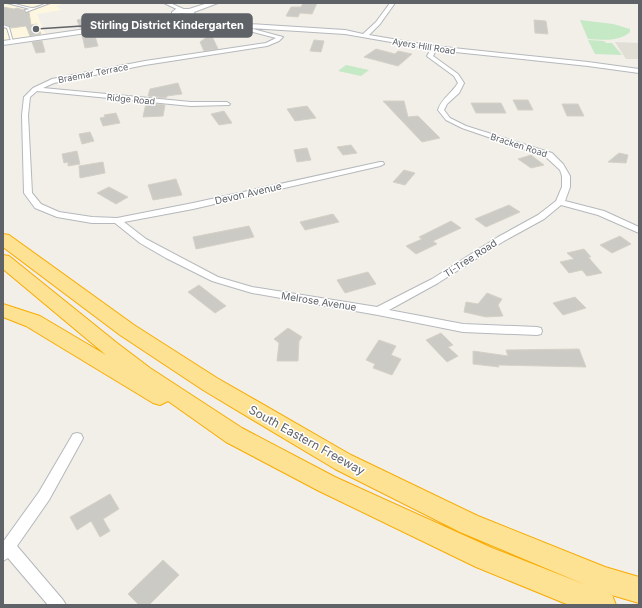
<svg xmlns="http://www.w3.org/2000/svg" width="642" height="608" font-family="Inter,sans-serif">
<rect width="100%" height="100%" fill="#f1efe8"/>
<polygon fill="#fef7e0" points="3,3 65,3 56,6 62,10 37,14 46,36 3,43"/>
<polygon fill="#e1ded6" points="615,42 639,43 639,59 626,59"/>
<g fill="#c5e8c5">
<path d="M580,20L613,24L630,29V32C618,42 603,40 588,39Z"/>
<polygon points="588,40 604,41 606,43 612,43 622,55 595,54"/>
<polygon points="346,65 369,70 361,76 338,71"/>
</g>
<g fill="#cccac5" stroke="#d6d1c6">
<polygon points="303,3 317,3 312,14 300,13 298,17 286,16 291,7 301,7"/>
<polygon points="3,7 14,9 17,8 24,10 25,13 29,12 31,25 37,24 41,34 30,36 26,26 11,28 9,26 3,24"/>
<polygon points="89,18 92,27 80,28 77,20"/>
<polygon points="534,20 546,21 548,34 535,33"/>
<polygon points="94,33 98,46 85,48 82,35"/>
<polygon points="211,34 218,49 204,51 200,42"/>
<polygon points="314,40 324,41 321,52 310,51"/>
<polygon points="42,41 45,52 36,53 32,42"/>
<polygon points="376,49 395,54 398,51 412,54 398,66 364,57"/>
<polygon points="178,83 182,94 167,96 166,98 148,96 150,89"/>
<polygon points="513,100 528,100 533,110 518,110"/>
<polygon points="383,101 404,101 408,117 418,116 440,138 422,142"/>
<polygon points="146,103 165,105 163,116 143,117"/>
<polygon points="471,103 501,103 506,113 476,113"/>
<polygon points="562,104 578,104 584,116 567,116"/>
<polygon points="307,106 316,118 295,121 287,109"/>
<polygon points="224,111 232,123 219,125 211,114"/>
<polygon points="116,113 120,123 103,126 100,118 105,117 104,115"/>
<polygon points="90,132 94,141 82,144 79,134"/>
<polygon points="351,145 357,153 343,155 337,147"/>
<polygon points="307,148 311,160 297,162 294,150"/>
<polygon points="77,151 80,164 68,166 68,162 64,163 62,154"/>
<polygon points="619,153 628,155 626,163 608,162"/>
<polygon points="531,155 544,165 531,168 518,159"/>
<polygon points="103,162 105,173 80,178 79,166"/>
<polygon points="404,170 415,173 405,185 393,182"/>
<polygon points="176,179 182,195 153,200 148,185"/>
<polygon points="109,187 128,197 116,204 97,193"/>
<polygon points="509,205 520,212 486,227 475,219"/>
<polygon points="333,214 339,222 305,230 300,222"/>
<polygon points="451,221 461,228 433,241 437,244 416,254 406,246 422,239 419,237"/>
<polygon points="249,226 254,237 196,249 193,237"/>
<polygon points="620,236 631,244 612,253 600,245"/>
<polygon points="584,249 591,257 588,257 602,273 587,276 582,270 569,273 560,262 574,259 567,253"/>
<polygon points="368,272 376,284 345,293 337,280"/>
<polygon points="199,285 226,306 215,313 188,292"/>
<polygon points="487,293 502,299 498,305 503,316 486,317 464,312 466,302 478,304"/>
<polygon points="575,297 586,308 563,315 553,303"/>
<polygon points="288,328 302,337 299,341 298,361 277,361 279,343 274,339"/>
<polygon points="441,333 453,345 448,347 458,356 447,362 426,340"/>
<polygon points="379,340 396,346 391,355 401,359 392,375 373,368 375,364 366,360"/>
<polygon points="579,349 586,367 498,365 499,367 473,364 473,351 508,356 506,350"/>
<polygon points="110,494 119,509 103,519 110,531 100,537 91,521 77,530 70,517"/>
<polygon points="163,560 179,575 149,605 139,605 128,594"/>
</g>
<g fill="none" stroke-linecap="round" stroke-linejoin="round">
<defs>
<g id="lane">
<path d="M7,3C15,3 24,7 32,8C38,8 44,3 50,3L26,12L25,10L30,9Z"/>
<polygon points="3,25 9,27 13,42 11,41 7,28 3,27"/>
</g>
<g id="street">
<polygon points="164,3 170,3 188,11 183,12"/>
<path d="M390,3H395L380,24L369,35L434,46L588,62L639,69V73L588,66L436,50L433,56L458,74L464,83L459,93L447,104L444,110L450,118L466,126L552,153L563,164L570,176V187L565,201L604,211L639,227V233L598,215L561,205L544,219L504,241L438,283L389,310L463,324L537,327L541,328L542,331L541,334L537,335L463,332L378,315L252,293L212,281L166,258L140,243L115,223H92L57,217L35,208L24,193L22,115L24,97L33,88L52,79L145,61L266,43L276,38L245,30L242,27L218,26L183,17V15L185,14L218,22L345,30L363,34L376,22ZM249,28L345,34L431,49L427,56L428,57L454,76L458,83C452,93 441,99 438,110L446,120L462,128L546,157L560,170L562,176V187L556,201L538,215L498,237L432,279L377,307L252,287L218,277L146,239L124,222L193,209L380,166L384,164L383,162H380L193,203L117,218L92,217L59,212L41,204L32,193L28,115L30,97L37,91L191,106L229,105L230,104L227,102H191L43,88L54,83L145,65L267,46L279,41L283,37Z"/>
<polygon points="77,433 81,434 83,438 81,442 49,500 17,546 63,600 66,605 48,605 8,558 3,561 3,542 39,492 73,434"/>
</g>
<path id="secondary" d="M208,3H218L194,12L195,16L163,22L3,45V41L162,18L172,15V12L176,9H189ZM181,13H188L180,14Z"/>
<polygon id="highway" points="3,234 9,235 134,325 217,378 351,455 478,516 605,567 639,577 639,603 608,594 612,595 616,605 569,605 476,567 319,491 226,442 168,401 160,405 153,403 26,326 3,317 3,304 40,316 106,355 3,269 3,255 9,256 117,343 150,368 242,428 335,477 492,548 586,585 460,532 335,469 203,390 120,335 3,247"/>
</defs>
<use href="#lane" stroke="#b5b8bc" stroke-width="2"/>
<use href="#street" stroke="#b5b8bc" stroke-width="2"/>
<use href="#secondary" stroke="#b6babf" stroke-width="2"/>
<use href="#highway" stroke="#f9ab00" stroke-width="2"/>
<use href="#lane" fill="#fff" fill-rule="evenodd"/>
<use href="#street" fill="#fff" fill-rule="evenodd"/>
<use href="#secondary" fill="#fff" fill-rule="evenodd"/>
<use href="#highway" fill="#fde293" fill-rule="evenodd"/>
</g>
<g text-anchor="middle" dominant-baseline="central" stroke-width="3" stroke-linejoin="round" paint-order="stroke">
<g font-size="9" fill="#5f6368" stroke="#fff">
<text transform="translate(424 46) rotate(9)">Ayers Hill Road</text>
<text transform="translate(93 73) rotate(-11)">Braemar Terrace</text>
<text transform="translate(131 99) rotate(5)">Ridge Road</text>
<text transform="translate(519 145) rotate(18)">Bracken Road</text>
</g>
<g font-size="10" fill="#5f6368" stroke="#fff">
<text transform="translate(248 193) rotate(-13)">Devon Avenue</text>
<text transform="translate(470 258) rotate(-33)">Ti-Tree Road</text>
<text transform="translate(319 301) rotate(9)">Melrose Avenue</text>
</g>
<g font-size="12" fill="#5f6368" stroke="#fff">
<text transform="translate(307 440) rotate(29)">South Eastern Freeway</text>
</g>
</g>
<path fill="none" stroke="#5f6368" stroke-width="1.5" d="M36 29L82 26"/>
<circle fill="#5f6368" stroke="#fff" stroke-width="1.5" cx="36" cy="29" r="4"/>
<rect fill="#5f6368" stroke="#5f6368" stroke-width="1.5" x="82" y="14" width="170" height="23" rx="4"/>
<g font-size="11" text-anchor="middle" font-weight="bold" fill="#fff">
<text x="167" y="29">Stirling District Kindergarten</text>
</g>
<rect width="642" height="608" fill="none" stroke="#5f6368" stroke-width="8"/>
</svg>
